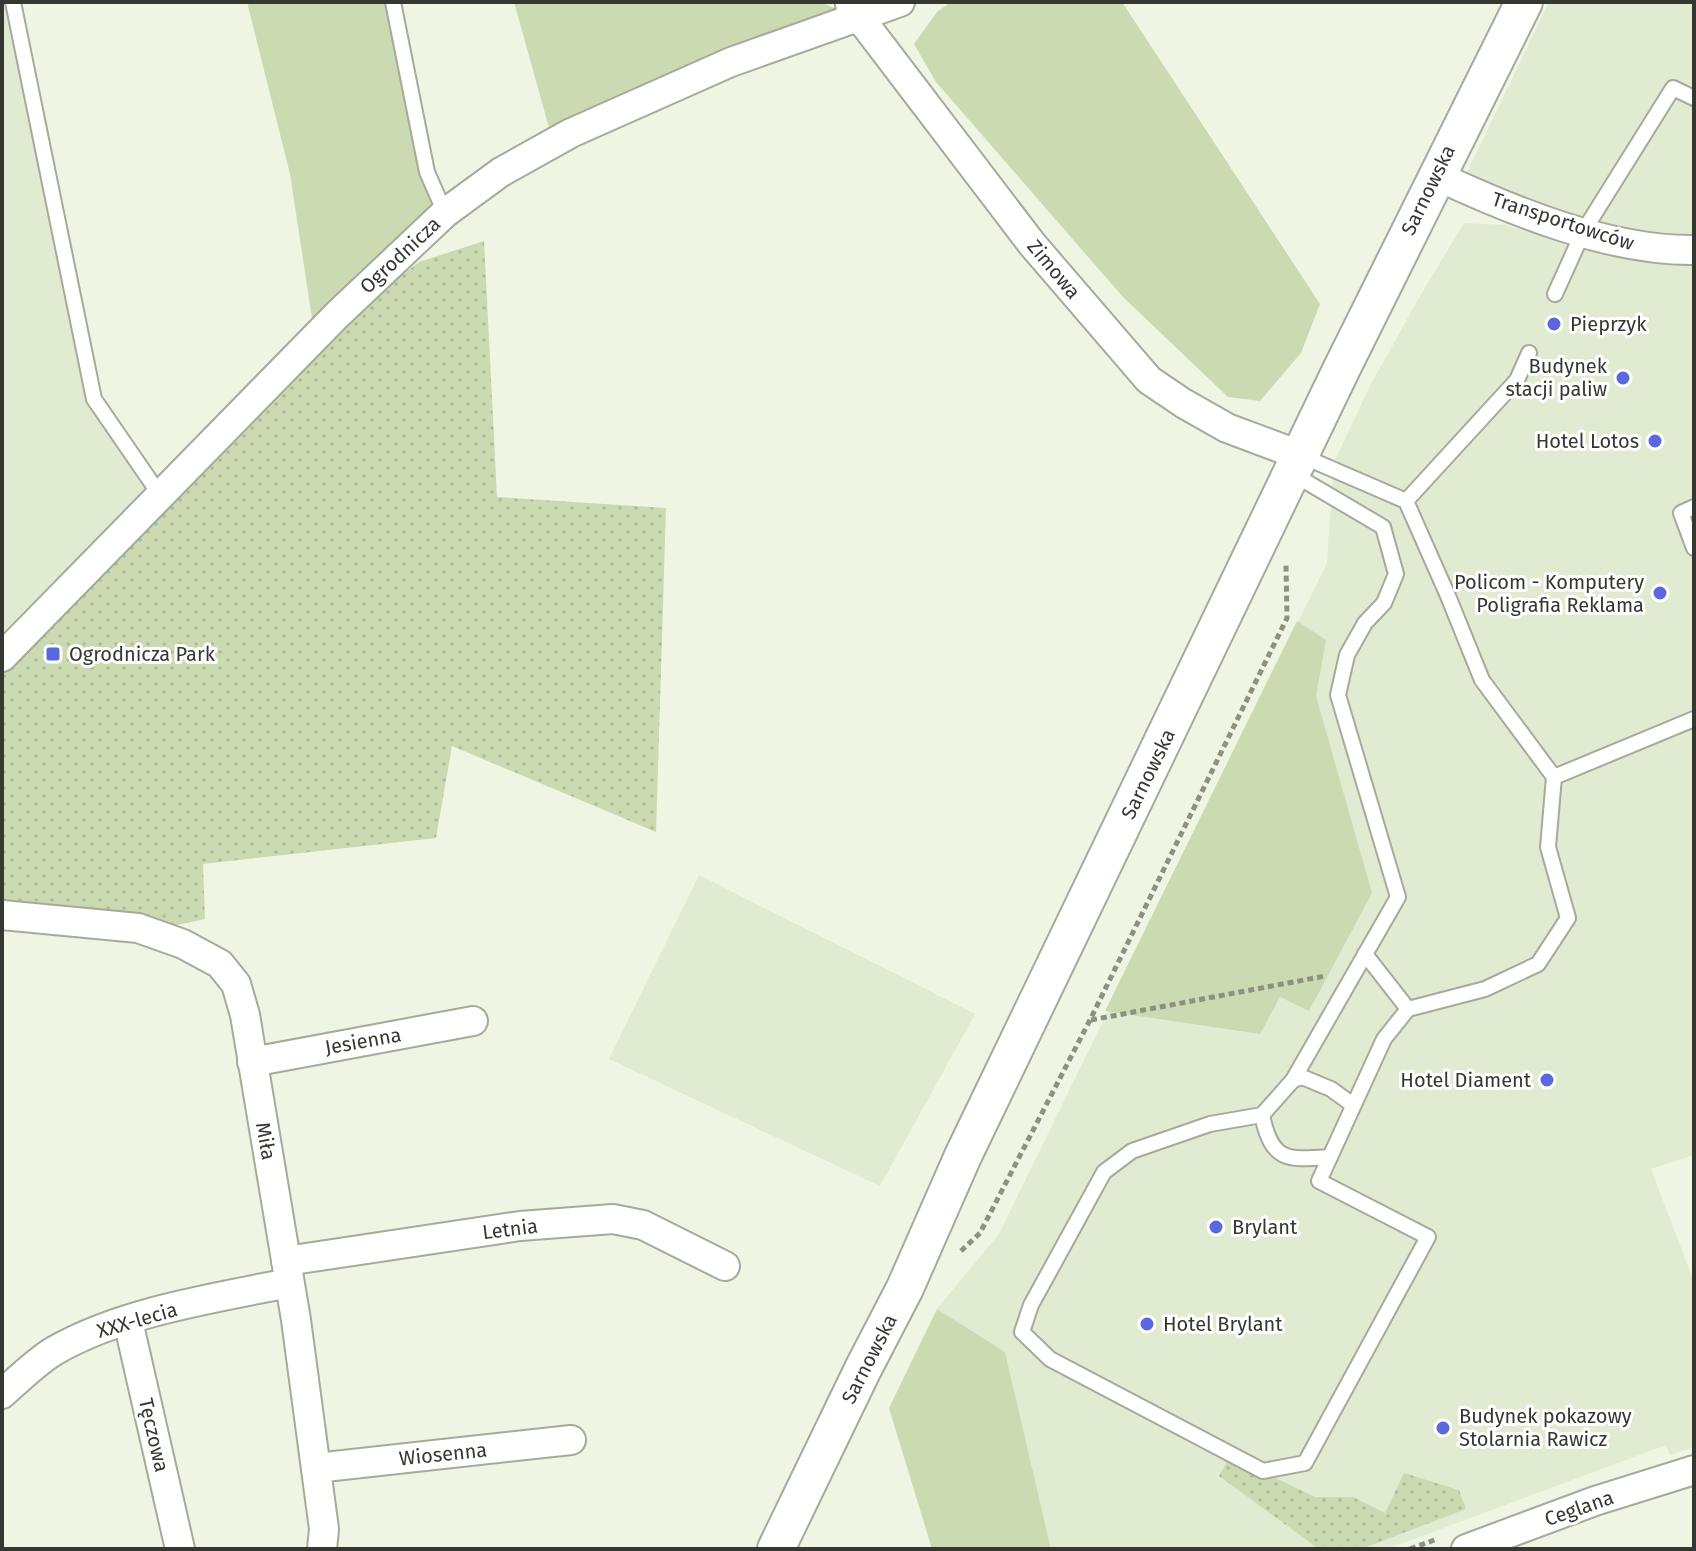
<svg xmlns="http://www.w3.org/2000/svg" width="1696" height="1551" font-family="'Fira Sans',sans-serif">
<defs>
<pattern id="park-dots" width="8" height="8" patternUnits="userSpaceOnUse" patternTransform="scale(2)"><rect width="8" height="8" fill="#cbdab1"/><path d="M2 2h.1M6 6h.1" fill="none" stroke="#afbc99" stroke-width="1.8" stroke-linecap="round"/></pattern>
</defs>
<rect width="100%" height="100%" fill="#eef5e2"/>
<g fill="#e1ebd1">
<polygon points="2,2 13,2 94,399 160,495 2,657"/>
<polygon points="1549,2 1694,2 1694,1155 1651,1169 1694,1282 1694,1447 1670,1455 1666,1445 1387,1549 1051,1549 1005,1352 937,1309 999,1234 1327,563 1334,462 1371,384 1420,296 1464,223 1506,225 1574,248 1583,233 1460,187"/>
<polygon points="699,875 975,1014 880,1186 609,1059"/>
</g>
<g fill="#cbdab1">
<polygon points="247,2 393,2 427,172 445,213 315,338 290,174"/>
<polygon points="514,2 820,2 858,18 553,142"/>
<polygon points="951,2 1122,2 1320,304 1301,353 1260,401 1228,397 1123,297 936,82 914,44 937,12"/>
<polygon points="1297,621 1326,640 1316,696 1372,893 1309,1011 1280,997 1260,1034 1105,1011"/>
<polygon points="937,1309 1005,1352 1051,1549 932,1549 889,1408"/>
</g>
<g fill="url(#park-dots)">
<polygon points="484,241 497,497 666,508 656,832 452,746 436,838 203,864 205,919 144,932 2,917 2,670 334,328 419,262"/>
<polygon points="1230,1456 1315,1497 1353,1497 1385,1513 1404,1473 1459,1490 1466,1509 1361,1549 1319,1549 1219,1476"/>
</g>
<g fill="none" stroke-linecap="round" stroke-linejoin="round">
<defs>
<g id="service">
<polyline points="13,2 94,399 160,495"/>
<polyline points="393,2 427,172 445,213"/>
<polyline points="1555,294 1583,232 1673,88 1694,98"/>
<polyline points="1293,474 1383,527 1396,574 1384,603 1365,623 1347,655 1338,695 1398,897 1293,1080 1262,1115 1210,1124 1132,1151 1104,1172 1031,1305 1022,1332 1050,1359 1263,1471 1305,1463 1428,1237 1319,1181 1384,1039 1408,1009 1485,989 1538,964 1568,918 1548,847 1554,777 1482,680 1448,596 1406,501 1302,456"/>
<polyline points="1406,501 1517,380 1529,353"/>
<polyline points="1694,507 1681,513 1694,548"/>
<polyline points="1554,777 1694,719"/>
<polyline points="1365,954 1408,1009"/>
<polyline points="1293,1080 1302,1077 1331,1089 1353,1105"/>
<path d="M1262,1115C1272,1162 1287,1160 1330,1157"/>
</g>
<g id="minor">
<polyline points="850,5 1032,244 1149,380 1183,403 1227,428 1302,456"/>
<path d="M1435,175C1512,211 1609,251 1694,250"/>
<polyline points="2,657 337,315 445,213 501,172 571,133 731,62 900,2"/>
<polyline points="2,915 138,928 183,944 220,964 236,984 245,1015 296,1320 324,1529 322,1549"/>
<polyline points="252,1062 473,1021"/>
<polyline points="286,1261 520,1226 613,1219 643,1225 725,1266"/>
<polyline points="128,1321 180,1549"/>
<path d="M2,1394C19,1379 36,1362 54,1351C121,1312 214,1298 289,1283"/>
<polyline points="316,1468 571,1440"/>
<polyline points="1466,1549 1595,1501 1694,1470"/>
</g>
<polyline id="tertiary" points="776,1549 863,1369 905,1288 963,1156 1341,370 1524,2"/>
</defs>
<use href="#service" stroke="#a5ab9a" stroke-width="18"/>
<use href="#minor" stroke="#a5ab9a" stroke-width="32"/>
<use href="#tertiary" stroke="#a5ab9a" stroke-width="40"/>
<g stroke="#8c9184" stroke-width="5" stroke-dasharray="6 4" stroke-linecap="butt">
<polyline points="1091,1020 1325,976"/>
<polyline points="961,1251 980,1233 1090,1020 1287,618 1286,565"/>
<polyline points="1410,1549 1437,1539"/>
</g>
<use href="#service" stroke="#fff" stroke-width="14"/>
<use href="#minor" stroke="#fff" stroke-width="28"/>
<use href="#tertiary" stroke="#fff" stroke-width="36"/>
</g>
<g fill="#5a67de" stroke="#fff" stroke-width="3">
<circle cx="1554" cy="324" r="8"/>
<circle cx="1623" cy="378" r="8"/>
<circle cx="1655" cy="441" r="8"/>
<circle cx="1660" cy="593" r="8"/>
<rect x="45" y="646" width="16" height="16" rx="4"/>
<circle cx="1547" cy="1080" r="8"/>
<circle cx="1216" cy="1227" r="8"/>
<circle cx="1147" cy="1324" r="8"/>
<circle cx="1443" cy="1428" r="8"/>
</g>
<g text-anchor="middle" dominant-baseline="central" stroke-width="6" stroke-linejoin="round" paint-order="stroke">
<g font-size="20" fill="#353831" stroke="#fff">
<text transform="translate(1428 190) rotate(-64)">Sarnowska</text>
<text transform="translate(1563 221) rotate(18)">Transportowców</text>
<text transform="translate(400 255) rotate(-43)">Ogrodnicza</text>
<text transform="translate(1054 269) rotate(50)">Zimowa</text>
<text transform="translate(1148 774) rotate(-64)">Sarnowska</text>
<text transform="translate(363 1041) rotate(-10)">Jesienna</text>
<text transform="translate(266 1141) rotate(80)">Miła</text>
<text transform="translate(510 1229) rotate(-7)">Letnia</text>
<text transform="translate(137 1320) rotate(-16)">XXX-lecia</text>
<text transform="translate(869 1359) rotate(-63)">Sarnowska</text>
<text transform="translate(154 1435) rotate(77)">Tęczowa</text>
<text transform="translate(443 1454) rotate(-6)">Wiosenna</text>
<text transform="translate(1579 1508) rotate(-19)">Ceglana</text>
</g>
<g font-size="20" fill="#353831" stroke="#fff" text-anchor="start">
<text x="1570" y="324">Pieprzyk</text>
<text x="1607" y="366" text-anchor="end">Budynek<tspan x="1607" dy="23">stacji paliw</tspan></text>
<text x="1639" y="441" text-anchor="end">Hotel Lotos</text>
<text x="1644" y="582" text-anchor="end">Policom - Komputery<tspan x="1644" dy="23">Poligrafia Reklama</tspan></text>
<text x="69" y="654">Ogrodnicza Park</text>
<text x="1531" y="1080" text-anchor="end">Hotel Diament</text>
<text x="1232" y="1227">Brylant</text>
<text x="1163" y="1324">Hotel Brylant</text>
<text x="1459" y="1416">Budynek pokazowy<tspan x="1459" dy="23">Stolarnia Rawicz</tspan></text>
</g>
</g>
<rect width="1696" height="1551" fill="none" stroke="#353831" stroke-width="8"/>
</svg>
